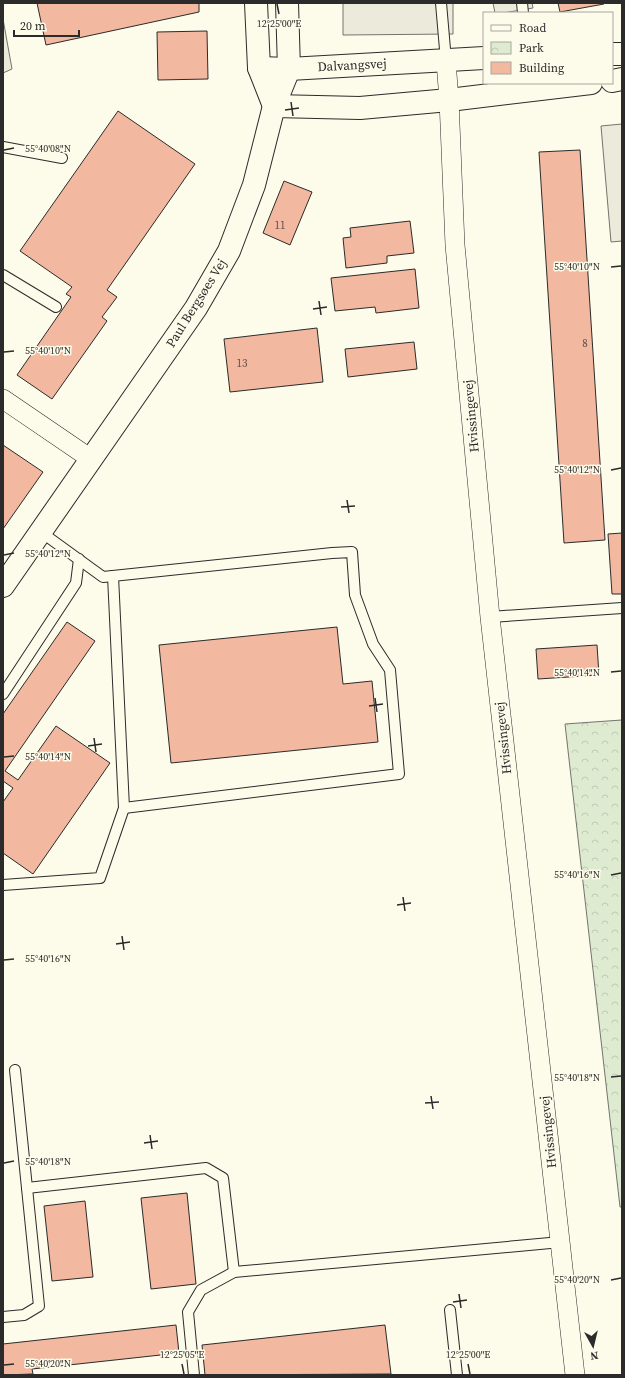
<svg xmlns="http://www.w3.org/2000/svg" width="625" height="1378" font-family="'Source Serif 4',serif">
<defs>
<pattern id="park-crowns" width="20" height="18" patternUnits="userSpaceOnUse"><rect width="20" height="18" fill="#deebd1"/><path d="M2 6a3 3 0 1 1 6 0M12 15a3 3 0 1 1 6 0" fill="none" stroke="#bfcab4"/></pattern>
</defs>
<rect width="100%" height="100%" fill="#fdfbea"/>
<polygon fill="url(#park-crowns)" stroke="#74746e" points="622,720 622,1207 620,1207 565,724"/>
<g fill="#eceadb" stroke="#74746e">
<polygon points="343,3 453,3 453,34 343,35"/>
<polygon points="493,3 532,3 533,8 503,13 495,13"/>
<polygon points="3,19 12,69 3,73"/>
<polygon points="622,124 622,241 611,242 601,126"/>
</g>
<g fill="#f2b8a0" stroke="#2b2b2b">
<polygon points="37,3 199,3 199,12 46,45"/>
<polygon points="558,3 604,3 604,4 560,12"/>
<polygon points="207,31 208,79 158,80 157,32"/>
<polygon points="118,111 195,164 107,290 117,297 102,317 107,321 52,399 17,375 71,297 66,294 72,287 20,251"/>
<polygon points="580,150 605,540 564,543 539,152"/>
<polygon points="284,181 312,192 290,245 263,233"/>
<polygon points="410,221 414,253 387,256 387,263 346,268 343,238 351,237 350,228"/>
<polygon points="415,269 419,308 376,313 375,307 335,311 331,278"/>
<polygon points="317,328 323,382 230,392 224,339"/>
<polygon points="414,342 417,369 348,377 345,349"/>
<polygon points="3,445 43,472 3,529"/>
<polygon points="622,533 622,594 612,594 608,534"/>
<polygon points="67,622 95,641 5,771 18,780 56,726 110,763 33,874 3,853 3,802 13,788 3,781 3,714"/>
<polygon points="337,627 343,684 372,681 378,742 171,763 159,645"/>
<polygon points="597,645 599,675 538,679 536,649"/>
<polygon points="187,1193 196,1284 151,1289 141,1198"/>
<polygon points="85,1201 93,1277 52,1281 44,1206"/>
<polygon points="176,1325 179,1353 32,1369 33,1374 3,1375 3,1344"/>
<polygon points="385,1325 391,1374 205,1375 202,1345"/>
</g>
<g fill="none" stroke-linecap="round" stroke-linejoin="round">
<defs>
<g id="lane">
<polyline points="441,3 446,61"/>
<polyline points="522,3 523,13"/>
<polyline points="3,147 62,158"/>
<polyline points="3,275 56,307"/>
<polyline points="41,532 103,577 332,553 352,552 355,595 373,644 390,670 399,774 124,808"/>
<polyline points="490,617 622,608"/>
<polyline points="3,694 76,583 79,559"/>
<polyline points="3,885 100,878 124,808 113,576"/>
<polyline points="27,1188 206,1168 223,1178 234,1272 561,1242"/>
<polyline points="450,1310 457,1375"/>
<polyline points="3,1317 24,1315 39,1306 15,1070"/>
<polyline points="194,1375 188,1312 201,1290 234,1272"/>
</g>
<g id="street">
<polyline points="446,61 449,100 455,245 490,617 575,1375"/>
<polyline points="3,399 91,459"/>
</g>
<g id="secondary">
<polyline points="256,3 259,68 274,106"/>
<polyline points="612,54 622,54"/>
<polyline points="259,68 289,69 484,58"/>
<polyline points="612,81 622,79"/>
<polyline points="274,106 360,108 449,100 591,83"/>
<polyline points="3,586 196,308 229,251 254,185 274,106 289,69 287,3"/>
</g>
</defs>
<use href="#lane" stroke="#2b2b2b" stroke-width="12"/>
<use href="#street" stroke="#2b2b2b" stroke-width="20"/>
<use href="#secondary" stroke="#2b2b2b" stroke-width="24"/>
<use href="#lane" stroke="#fdfbea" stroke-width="10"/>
<use href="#street" stroke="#fdfbea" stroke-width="19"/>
<use href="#secondary" stroke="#fdfbea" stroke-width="22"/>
</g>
<path fill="none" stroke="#2b2b2b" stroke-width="1.5" d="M277,4L279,14M291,102L293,116M285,110L299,108M4,150L14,148M611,267L621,266M319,301L321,315M313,309L327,307M4,352L14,351M611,470L621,468M347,500L349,513M341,507L355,506M4,555L14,553M611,672L621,671M375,698L377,712M369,706L383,704M94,738L96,752M88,746L102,744M4,757L14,756M611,875L621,873M403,897L405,911M397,905L411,903M122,936L124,950M116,944L130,942M4,960L14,959M611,1077L621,1076M431,1096L433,1109M425,1103L439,1102M150,1135L152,1149M144,1143L158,1141M4,1163L14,1161M611,1280L621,1278M459,1294L461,1308M453,1302L467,1300M182,1364L184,1374M468,1364L470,1374M4,1365L14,1364"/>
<g text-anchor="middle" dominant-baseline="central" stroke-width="3" stroke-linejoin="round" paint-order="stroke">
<g font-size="11" fill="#5d4e48">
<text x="280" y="225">11</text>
<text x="585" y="343">8</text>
<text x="242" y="363">13</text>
</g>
<g font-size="13" fill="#2b2b2b" stroke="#fdfbea">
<text transform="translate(352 65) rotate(-3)">Dalvangsvej</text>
<text transform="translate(196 303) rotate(-58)">Paul Bergsøes Vej</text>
<text transform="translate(471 416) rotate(-95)">Hvissingevej</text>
<text transform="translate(503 738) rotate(-96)">Hvissingevej</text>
<text transform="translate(548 1132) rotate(-96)">Hvissingevej</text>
</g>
</g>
<g font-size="10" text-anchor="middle" fill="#2b2b2b" stroke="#fdfbea" stroke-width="3" stroke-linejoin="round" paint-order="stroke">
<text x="279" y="27">12°25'00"E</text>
<text x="48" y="152">55°40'08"N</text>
<text x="577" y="270">55°40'10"N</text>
<text x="48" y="354">55°40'10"N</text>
<text x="577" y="473">55°40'12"N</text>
<text x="48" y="557">55°40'12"N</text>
<text x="577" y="676">55°40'14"N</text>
<text x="48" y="760">55°40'14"N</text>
<text x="577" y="878">55°40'16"N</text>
<text x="48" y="962">55°40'16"N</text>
<text x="577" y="1081">55°40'18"N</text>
<text x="48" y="1165">55°40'18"N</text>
<text x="577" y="1283">55°40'20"N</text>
<text x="182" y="1358">12°25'05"E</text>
<text x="468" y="1358">12°25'00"E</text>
<text x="48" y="1367">55°40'20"N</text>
</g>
<rect width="625" height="1378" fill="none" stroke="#2b2b2b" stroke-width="8"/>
<rect x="483" y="12" width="130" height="72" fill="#fdfbea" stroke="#a9a89e"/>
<rect x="491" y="25" width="20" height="6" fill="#fdfbea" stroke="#a9a89e"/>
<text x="519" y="32" font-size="12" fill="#2b2b2b">Road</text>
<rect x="491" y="42" width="20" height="12" fill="url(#park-crowns)" stroke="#a9a89e"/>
<text x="519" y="52" font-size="12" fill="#2b2b2b">Park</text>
<rect x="491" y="62" width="20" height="12" fill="#f2b8a0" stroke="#a9a89e"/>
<text x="519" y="72" font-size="12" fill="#2b2b2b">Building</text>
<g transform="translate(593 1346) rotate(172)" stroke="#fdfbea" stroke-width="3" paint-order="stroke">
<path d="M0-3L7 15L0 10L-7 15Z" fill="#2b2b2b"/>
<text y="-6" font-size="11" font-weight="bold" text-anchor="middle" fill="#2b2b2b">N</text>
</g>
<path d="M14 30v6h65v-6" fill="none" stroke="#2b2b2b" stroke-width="2"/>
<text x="20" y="30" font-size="12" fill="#2b2b2b" stroke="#fdfbea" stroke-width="3" paint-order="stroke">20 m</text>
</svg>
